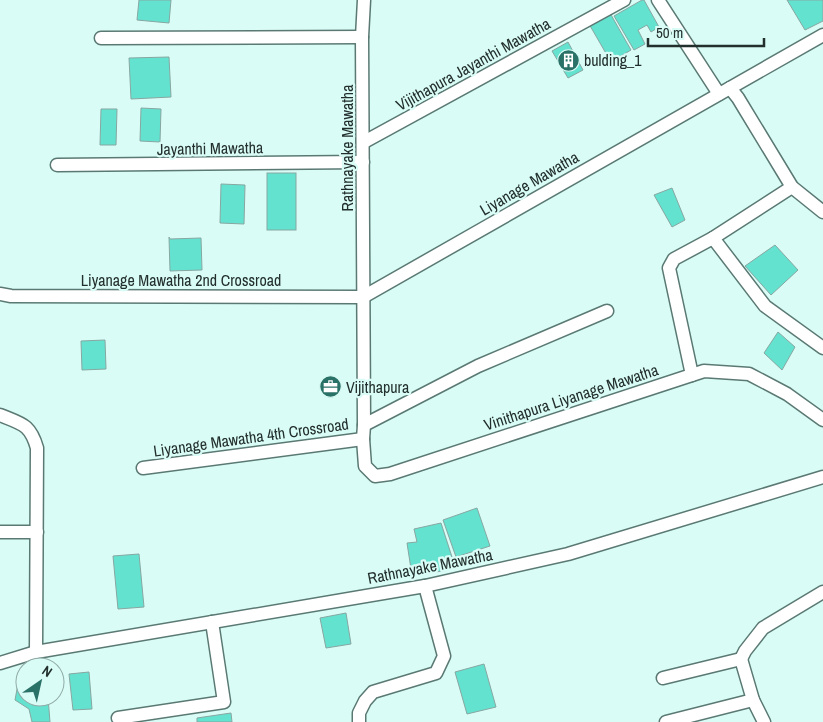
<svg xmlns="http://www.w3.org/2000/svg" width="823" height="722" font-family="'Archivo Narrow',sans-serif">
<rect width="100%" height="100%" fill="#dafcf6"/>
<g fill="#64e2d0" stroke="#87a7a1">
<polygon points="139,0 171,0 169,23 137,20"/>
<polygon points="642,0 644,0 659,27 651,32 647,25 638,30 645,44 634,50 614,16"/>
<polygon points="787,0 823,0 823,21 805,30"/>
<polygon points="610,13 631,50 611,62 589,24"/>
<polygon points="568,42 583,70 568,78 552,51"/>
<polygon points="169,57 171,97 131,99 129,58"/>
<polygon points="141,108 161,109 160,142 140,141"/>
<polygon points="101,109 117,109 116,145 100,145"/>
<rect x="267" y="173" width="29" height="57"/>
<polygon points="221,184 245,185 244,224 220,223"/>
<polygon points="672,188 685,220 672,227 654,195"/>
<polygon points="169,237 170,239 201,238 202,270 170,271"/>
<polygon points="775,245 798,270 771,295 745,266"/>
<polygon points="778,332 795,347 782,370 764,353"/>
<polygon points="105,340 106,369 82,370 81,341"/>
<polygon points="477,508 490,546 456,557 443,520"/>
<polygon points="441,523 452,557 446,560 448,570 424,574 422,567 411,569 407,543 417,542 414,529"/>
<polygon points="139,554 144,607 118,609 113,556"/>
<polygon points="346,613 351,644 326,648 320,618"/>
<polygon points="484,664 496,707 467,714 455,672"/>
<polygon points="89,672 92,709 73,710 69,674"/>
<polygon points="20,673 25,673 25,697 48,697 50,722 32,722 29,709 15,700"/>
<polygon points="231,713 232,722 197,722 197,718"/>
</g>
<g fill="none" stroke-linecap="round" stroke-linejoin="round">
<defs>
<g id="street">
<polyline points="364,0 362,37 364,425 363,439 365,466 375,476 390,474 704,371 749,374 787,394 823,420"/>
<polyline points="658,0 719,94"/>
<polyline points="101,38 362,37"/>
<polyline points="730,88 738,98 792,187 823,212"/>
<polyline points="364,142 624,0"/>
<polyline points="57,165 363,162"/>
<polyline points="713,238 765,306 823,348"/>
<polyline points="0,294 11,296 363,297 823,35"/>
<polyline points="692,375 669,268 674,259 713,238 792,187"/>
<path d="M0,415C22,424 30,424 37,448L36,652"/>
<polyline points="364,425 478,366 607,311"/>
<polyline points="143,468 363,439"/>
<polyline points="0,532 37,532"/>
<polyline points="741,659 745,651 763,628 823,592"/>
<polyline points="741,659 753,700 764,722"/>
<polyline points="0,663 36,652 425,586 568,554 823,477"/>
<polyline points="663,678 741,659"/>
<polyline points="118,718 224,702 212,622"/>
<polyline points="359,722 359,713 365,701 373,692 436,673 444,656 425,586"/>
<polyline points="666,722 753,700"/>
</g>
</defs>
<use href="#street" stroke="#5a7973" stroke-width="15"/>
<use href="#street" stroke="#fff" stroke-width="12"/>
</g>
<defs>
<symbol id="building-disc" viewBox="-11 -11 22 22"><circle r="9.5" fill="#2a7167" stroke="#dafcf6"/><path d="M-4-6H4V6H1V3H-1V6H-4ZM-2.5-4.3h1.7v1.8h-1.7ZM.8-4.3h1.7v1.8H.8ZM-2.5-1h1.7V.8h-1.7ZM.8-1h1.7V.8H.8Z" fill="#fff"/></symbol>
<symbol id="office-disc" viewBox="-11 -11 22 22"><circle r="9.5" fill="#2a7167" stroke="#dafcf6"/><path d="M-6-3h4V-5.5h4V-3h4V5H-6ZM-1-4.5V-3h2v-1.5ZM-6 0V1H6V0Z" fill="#fff"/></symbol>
</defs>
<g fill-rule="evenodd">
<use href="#building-disc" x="556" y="48" width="25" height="25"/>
<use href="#office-disc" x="318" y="374" width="25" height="25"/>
</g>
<g text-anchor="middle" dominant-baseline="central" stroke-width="4.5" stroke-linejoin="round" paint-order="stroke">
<g font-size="16" fill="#222f2c" stroke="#dafcf6" text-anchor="start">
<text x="584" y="60">bulding_1</text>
<text x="346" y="387">Vijithapura</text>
</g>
<g font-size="16" fill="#222f2c" stroke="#dafcf6">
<text transform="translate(473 64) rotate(-29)">Vijithapura Jayanthi Mawatha</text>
<text transform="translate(210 148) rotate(-1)">Jayanthi Mawatha</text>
<text transform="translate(347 148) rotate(-90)">Rathnayake Mawatha</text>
<text transform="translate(529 183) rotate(-30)">Liyanage Mawatha</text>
<text x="181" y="280">Liyanage Mawatha 2nd Crossroad</text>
<text transform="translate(571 397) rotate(-18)">Vinithapura Liyanage Mawatha</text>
<text transform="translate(251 437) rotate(-8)">Liyanage Mawatha 4th Crossroad</text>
<text transform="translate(430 566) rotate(-11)">Rathnayake Mawatha</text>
</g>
</g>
<g transform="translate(40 682) rotate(34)"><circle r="24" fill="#dafcf6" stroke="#90aaa5"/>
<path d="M0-4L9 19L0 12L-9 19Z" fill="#2a7167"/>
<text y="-8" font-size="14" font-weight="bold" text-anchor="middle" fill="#222f2c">N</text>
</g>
<path d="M648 38v8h116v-8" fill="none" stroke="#222f2c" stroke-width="2.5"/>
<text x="656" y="38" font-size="15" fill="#222f2c" stroke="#dafcf6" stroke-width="4" paint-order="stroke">50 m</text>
</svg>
